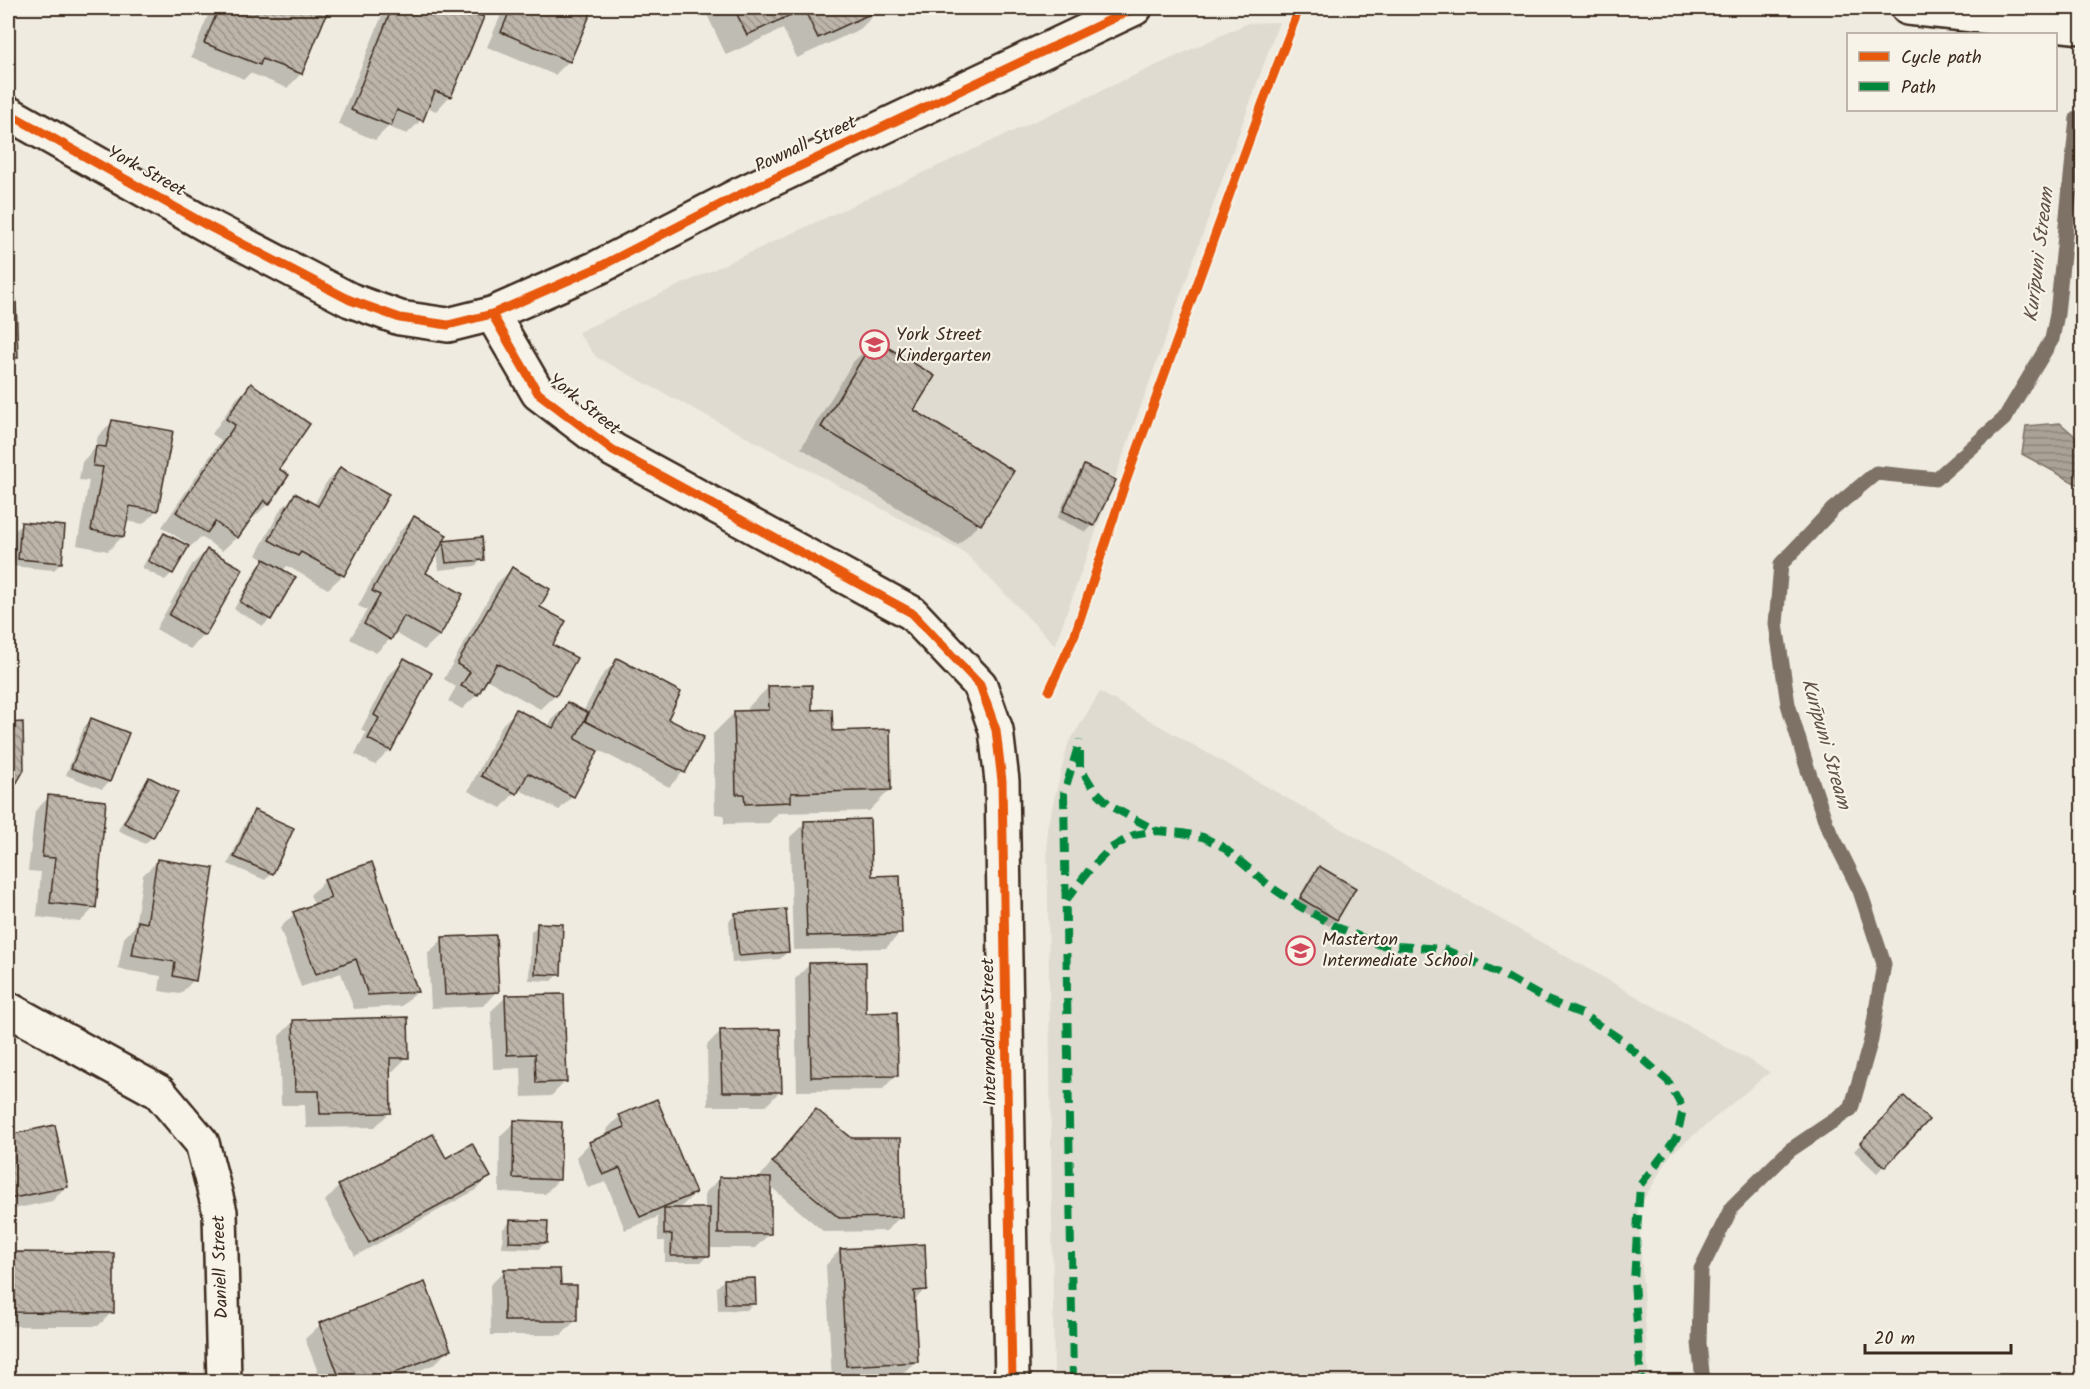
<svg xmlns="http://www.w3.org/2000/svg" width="2090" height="1389" font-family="Kalam,sans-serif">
<defs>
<pattern id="water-rules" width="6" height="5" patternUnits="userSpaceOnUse" patternTransform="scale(1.5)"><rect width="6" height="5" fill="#aaa296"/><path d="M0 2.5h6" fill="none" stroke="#8c847a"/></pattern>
<pattern id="building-back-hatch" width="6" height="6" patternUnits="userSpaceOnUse" patternTransform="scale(1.5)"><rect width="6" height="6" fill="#bdb5aa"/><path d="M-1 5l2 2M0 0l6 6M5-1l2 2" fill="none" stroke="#9b938a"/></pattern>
</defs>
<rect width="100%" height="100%" fill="#efebe0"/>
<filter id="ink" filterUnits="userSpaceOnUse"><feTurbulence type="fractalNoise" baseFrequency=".0167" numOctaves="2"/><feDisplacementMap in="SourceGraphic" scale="12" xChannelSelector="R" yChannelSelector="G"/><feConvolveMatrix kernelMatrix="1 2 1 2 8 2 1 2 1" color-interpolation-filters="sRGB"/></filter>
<g filter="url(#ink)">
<g fill="#e0dbd0">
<polygon points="1279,22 1055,645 965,553 596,357 578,332 1248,23"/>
<polygon points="1100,692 1770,1072 1671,1154 1638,1209 1649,1381 1054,1382 1047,828 1068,744"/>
</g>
<polygon fill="url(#water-rules)" stroke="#7e7266" stroke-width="1.5" points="2060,423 2082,442 2082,487 2022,454 2026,426"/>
<g fill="#0003">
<polygon points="211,8 328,8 301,74 287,88 250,73 244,79 191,57"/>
<polygon points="385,8 455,8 482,18 450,96 436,111 427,107 421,120 407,134 388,127 375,140 338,124"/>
<polygon points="504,8 592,8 569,61 555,75 487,47"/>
<polygon points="704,8 881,8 860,29 797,58 783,29 726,55"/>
<polygon points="885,8 908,8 889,16"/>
<polygon points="8,302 14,302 16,357 8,366"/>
<polygon points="875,341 912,410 979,524 958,545 801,448 853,362"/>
<polygon points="251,385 277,469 287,476 268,504 253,518 251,516 237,537 222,551 201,537 191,546 162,527 221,440 212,434 236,399"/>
<polygon points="112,422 157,510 143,524 126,521 123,536 108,551 77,545 89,481 79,480 82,462 95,448 98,436"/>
<polygon points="1085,466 1093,525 1086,532 1057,518 1078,473"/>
<polygon points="340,468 343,575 328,589 287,566 282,571 270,619 263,626 234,609 257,568 265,560 256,555 281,509 296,495 314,505 326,483"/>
<polygon points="414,518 441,543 481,538 482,559 475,566 439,570 437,549 424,573 461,595 439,636 424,650 394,632 390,639 376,653 350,639 367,610 358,606 399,532"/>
<polygon points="22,524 61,563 54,570 11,566 15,531"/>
<polygon points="164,534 172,573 165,580 142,568 157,541"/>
<polygon points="207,550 204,635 190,649 156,629 192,565"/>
<polygon points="512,569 538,607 551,646 555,695 540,709 486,679 477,695 462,709 448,701 456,687 444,679 497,583"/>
<polygon points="405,660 390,750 375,765 355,754 366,733 361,730 390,674"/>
<polygon points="618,660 666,719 702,738 683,772 669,787 597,749 573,796 559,810 518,789 501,808 468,791 502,725 517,710 548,727 553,718 568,704 583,712 603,674"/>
<polygon points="769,687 811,711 890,790 869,811 778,813 769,823 724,824 724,815 715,814 713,734 734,713 748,712 747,708"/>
<polygon points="91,720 109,782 102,789 66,775 84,727"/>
<polygon points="8,724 22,724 22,769 8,795"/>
<polygon points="149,779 176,793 152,837 145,844 118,830 142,786"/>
<polygon points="49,797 94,908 80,922 37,917 41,872 28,871 35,811"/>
<polygon points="255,812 272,873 265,880 228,864 248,819"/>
<polygon points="805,823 870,877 900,933 886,948 793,950 790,837"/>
<polygon points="158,861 194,980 180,994 159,991 161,976 118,969 124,938 135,926 143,875"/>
<polygon points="1319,868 1336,919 1329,926 1294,906 1312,874"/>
<polygon points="325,880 416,992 402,1006 354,1009 341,973 301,987 280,928 294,914 315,906 310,895"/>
<polygon points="736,914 787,952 780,959 732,963 729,921"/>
<polygon points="538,925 559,974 552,981 529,980 531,932"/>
<polygon points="443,939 497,991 483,1006 431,1008 428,953"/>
<polygon points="810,964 896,1075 882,1090 797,1091 795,979"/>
<polygon points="506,997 565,1082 551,1096 522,1097 521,1068 493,1069 491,1011"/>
<polygon points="294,1021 407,1057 393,1071 388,1071 389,1113 375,1127 306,1128 305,1105 281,1105 279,1036"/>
<polygon points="721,1031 780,1091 766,1106 708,1106 707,1045"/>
<polygon points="1904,1098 1927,1120 1877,1173 1854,1151"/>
<polygon points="816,1111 851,1140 900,1217 886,1231 824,1232 770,1186 769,1234 755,1248 708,1248 708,1255 701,1262 665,1262 665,1241 658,1241 658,1217 625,1230 606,1182 588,1188 576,1157 590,1143 608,1136 606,1130 620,1116 695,1193 678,1210 705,1210 705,1193 719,1179 758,1179 802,1125"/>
<polygon points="515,1122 559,1179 545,1194 499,1192 500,1136"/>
<polygon points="54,1127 66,1187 52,1201 8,1210 8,1136"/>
<polygon points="445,1160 489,1177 474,1191 355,1256 325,1201 339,1186"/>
<polygon points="510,1222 546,1242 539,1249 502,1248 503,1229"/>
<polygon points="840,1250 925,1289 913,1302 916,1361 900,1376 901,1382 832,1381 826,1265"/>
<polygon points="8,1253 113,1254 112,1312 98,1326 8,1326"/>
<polygon points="505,1271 559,1287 575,1321 561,1335 491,1335 490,1285"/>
<polygon points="724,1280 754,1303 747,1310 718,1311 717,1287"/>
<polygon points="424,1284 449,1349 435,1364 390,1382 322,1382 305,1339 320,1325"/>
</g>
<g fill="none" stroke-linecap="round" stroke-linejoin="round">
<polyline stroke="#7e7266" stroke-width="15" points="1703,1382 1699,1343 1701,1269 1732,1207 1790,1150 1851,1109 1871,1040 1884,964 1860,891 1826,823 1806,764 1788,704 1776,624 1781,564 1833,509 1876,473 1936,479 2004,419 2052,339 2057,314 2077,118"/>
</g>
<g fill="url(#building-back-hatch)" stroke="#3b2a1e" stroke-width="1.5">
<polygon points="219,8 329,8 302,74 262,59 260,65 204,43"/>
<polygon points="392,8 459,8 484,17 451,97 435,91 423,121 397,110 391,126 351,110"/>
<polygon points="511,8 593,8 570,62 501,32"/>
<polygon points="734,8 883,8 818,38 804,9 747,35"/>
<polygon points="8,300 16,300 18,358 8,358"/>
<polygon points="874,339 935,376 914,410 1014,471 981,525 821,427"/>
<polygon points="251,383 310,424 279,469 289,475 269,505 264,500 238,538 215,522 207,533 176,512 235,425 226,419"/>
<polygon points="112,420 173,431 158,511 130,506 124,537 91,530 103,467 93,466 96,446 106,447"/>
<polygon points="1084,465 1116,480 1094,526 1063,511"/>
<polygon points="340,467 389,494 344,576 301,552 298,556 269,540 295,493 318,506"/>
<polygon points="414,516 447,535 426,573 463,594 440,636 404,616 391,640 364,624 380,595 372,591"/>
<polygon points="21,522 65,526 62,563 18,559"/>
<polygon points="164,533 189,546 173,574 148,561"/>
<polygon points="482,537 484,560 446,563 443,541"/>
<polygon points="207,549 243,569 205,636 169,615"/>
<polygon points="264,559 296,577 271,620 240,602"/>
<polygon points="512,567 550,589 540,607 566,621 553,645 577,658 556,696 497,663 478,695 461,686 470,672 457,664"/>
<polygon points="404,658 432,673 391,751 368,739 379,718 374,715"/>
<polygon points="617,658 681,692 668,719 704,737 685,773 585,721"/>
<polygon points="812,685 812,710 832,709 833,731 890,729 891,790 791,793 791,802 745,804 744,794 736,794 734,711 769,710 768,686"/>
<polygon points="567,702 588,713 575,739 598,751 574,797 528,773 517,794 481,776 516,709 553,728"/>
<polygon points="91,718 129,733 110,782 71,768"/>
<polygon points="23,722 24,770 8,798 8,723"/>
<polygon points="149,777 178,792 153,838 124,823"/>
<polygon points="48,795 106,801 96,908 50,903 55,858 42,857"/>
<polygon points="254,810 294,828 273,874 234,857"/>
<polygon points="870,819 872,876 900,875 902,934 807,936 804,821"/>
<polygon points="157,859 214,868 196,981 173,976 175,962 132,955 138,921 147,923"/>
<polygon points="372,862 418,992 368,995 356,959 316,974 293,912 331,898 324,879"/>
<polygon points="1319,866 1356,888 1337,920 1300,898"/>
<polygon points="786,909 789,952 739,956 735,913"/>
<polygon points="537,923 563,924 561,975 535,974"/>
<polygon points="496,935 499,992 445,995 442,937"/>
<polygon points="866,962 866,1013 897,1012 898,1076 811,1077 809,963"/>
<polygon points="564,994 567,1082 536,1083 535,1054 507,1055 505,995"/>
<polygon points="408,1017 409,1058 390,1058 391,1113 320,1114 319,1091 295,1091 293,1020"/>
<polygon points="780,1029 782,1092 722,1092 720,1030"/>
<polygon points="1904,1096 1929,1120 1885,1167 1860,1143"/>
<polygon points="657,1099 696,1193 640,1217 620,1168 603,1175 589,1142 625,1127 619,1115"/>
<polygon points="816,1109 852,1138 901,1138 902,1217 839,1218 772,1162"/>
<polygon points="514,1120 562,1122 560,1180 513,1178"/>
<polygon points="55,1125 68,1187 8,1199 8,1135"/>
<polygon points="433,1134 446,1158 472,1143 491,1177 369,1243 338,1185"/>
<polygon points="719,1177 771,1178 771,1234 718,1234"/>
<polygon points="664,1208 710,1208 710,1256 671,1256 672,1234 664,1235"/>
<polygon points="510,1220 548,1221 547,1243 509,1242"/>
<polygon points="925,1244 927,1290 914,1291 918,1362 846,1366 840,1249"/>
<polygon points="8,1252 114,1253 114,1313 8,1312"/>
<polygon points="504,1269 560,1269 561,1285 577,1285 577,1321 504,1321"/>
<polygon points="755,1278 756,1304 725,1304 724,1279"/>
<polygon points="425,1282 451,1350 371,1382 341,1382 319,1323"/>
<polygon points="902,1376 902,1382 830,1382 830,1380"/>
<polygon points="119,1377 119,1382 38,1382 37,1378"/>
</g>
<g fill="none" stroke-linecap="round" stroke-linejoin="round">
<defs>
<g id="minor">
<polyline points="492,314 538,393 613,450 912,613 980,685 996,730 1002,781 1012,1382"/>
<polyline points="8,1009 159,1092 202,1143 220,1212 224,1382"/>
</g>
<g id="tertiary">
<polyline points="1908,8 2082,27"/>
<polyline points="8,113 210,227 350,300 400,318 448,325 492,314 599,267 741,194 1135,8"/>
</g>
</defs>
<use href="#minor" stroke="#3b2a1e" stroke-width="38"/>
<use href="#tertiary" stroke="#3b2a1e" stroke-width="38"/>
<use href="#minor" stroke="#f7f3e8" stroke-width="33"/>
<use href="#tertiary" stroke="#f7f3e8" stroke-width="33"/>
<g stroke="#00873e" stroke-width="8" stroke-dasharray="15 8" stroke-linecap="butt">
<polyline points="1080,752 1080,767 1093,788 1112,807 1157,831"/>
<polyline points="1066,900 1091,868 1111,848 1134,835 1157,831 1182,833 1203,837 1223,847 1271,887 1299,906 1339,928 1380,945 1443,949 1472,961 1505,976 1547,1000 1582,1014 1620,1039 1668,1081 1683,1109 1677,1137 1640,1185 1634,1281 1641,1382"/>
<polyline points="1073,1382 1064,793 1080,740"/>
</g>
<defs>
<g id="cycleway">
<polyline points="8,113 210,227 350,300 400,318 448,325 492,314 599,267 741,194 1135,8"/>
<polyline points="492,314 538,393 613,450 912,613 980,685 996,730 1002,781 1012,1382"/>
<polyline points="1049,691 1075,634 1125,484 1263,102 1299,9"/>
</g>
</defs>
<use href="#cycleway" stroke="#f7f3e8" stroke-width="13"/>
<use href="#cycleway" stroke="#e8590c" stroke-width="9"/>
</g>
</g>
<defs>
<symbol id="school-ring" viewBox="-11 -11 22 22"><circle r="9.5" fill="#f7f3e8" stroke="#d1495b" stroke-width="1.5"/><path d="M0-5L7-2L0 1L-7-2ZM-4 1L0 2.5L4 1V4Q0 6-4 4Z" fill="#d1495b"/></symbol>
</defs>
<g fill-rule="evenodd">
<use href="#school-ring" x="858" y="328" width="33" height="33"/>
<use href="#school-ring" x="1284" y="934" width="33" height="33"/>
</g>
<g text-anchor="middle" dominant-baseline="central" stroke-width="4.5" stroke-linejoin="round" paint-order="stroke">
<g font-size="18" fill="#3b2a1e" stroke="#f7f3e8">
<text transform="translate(806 145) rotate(-25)">Pownall Street</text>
<text transform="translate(146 172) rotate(29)">York Street</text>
<text transform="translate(584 405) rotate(39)">York Street</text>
<text transform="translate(990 1032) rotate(-91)">Intermediate Street</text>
<text transform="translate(221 1267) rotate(-92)">Daniell Street</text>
</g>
<g font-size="18" fill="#3b2a1e" stroke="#f7f3e8" text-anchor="start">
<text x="896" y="335">York Street<tspan x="896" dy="21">Kindergarten</tspan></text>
<text x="1322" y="940">Masterton<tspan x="1322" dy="21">Intermediate School</tspan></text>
</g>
<g font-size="20" font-style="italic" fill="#625448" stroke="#f7f3e8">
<text transform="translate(2040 255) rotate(-83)">Kurīpuni Stream</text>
<text transform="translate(1825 744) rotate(74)">Kurīpuni Stream</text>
</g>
</g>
<rect width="2090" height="1389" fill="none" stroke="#f7f3e8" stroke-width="30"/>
<rect x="15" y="15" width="2060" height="1359" fill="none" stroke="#3b2a1e" stroke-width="2" filter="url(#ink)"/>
<rect x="1847" y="33" width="210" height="78" fill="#f7f3e8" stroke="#aca397" stroke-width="1.5"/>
<rect x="1859" y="52" width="30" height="9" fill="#e8590c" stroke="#aca397" stroke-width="1.5"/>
<text x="1901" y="63" font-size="18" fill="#3b2a1e">Cycle path</text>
<rect x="1859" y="82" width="30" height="9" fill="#00873e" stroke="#aca397" stroke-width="1.5"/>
<text x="1901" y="93" font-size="18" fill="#3b2a1e">Path</text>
<path d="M1865 1344v9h146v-9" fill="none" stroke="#3b2a1e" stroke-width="3"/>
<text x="1874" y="1344" font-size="18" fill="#3b2a1e" stroke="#f7f3e8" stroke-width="4.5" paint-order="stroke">20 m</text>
</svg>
